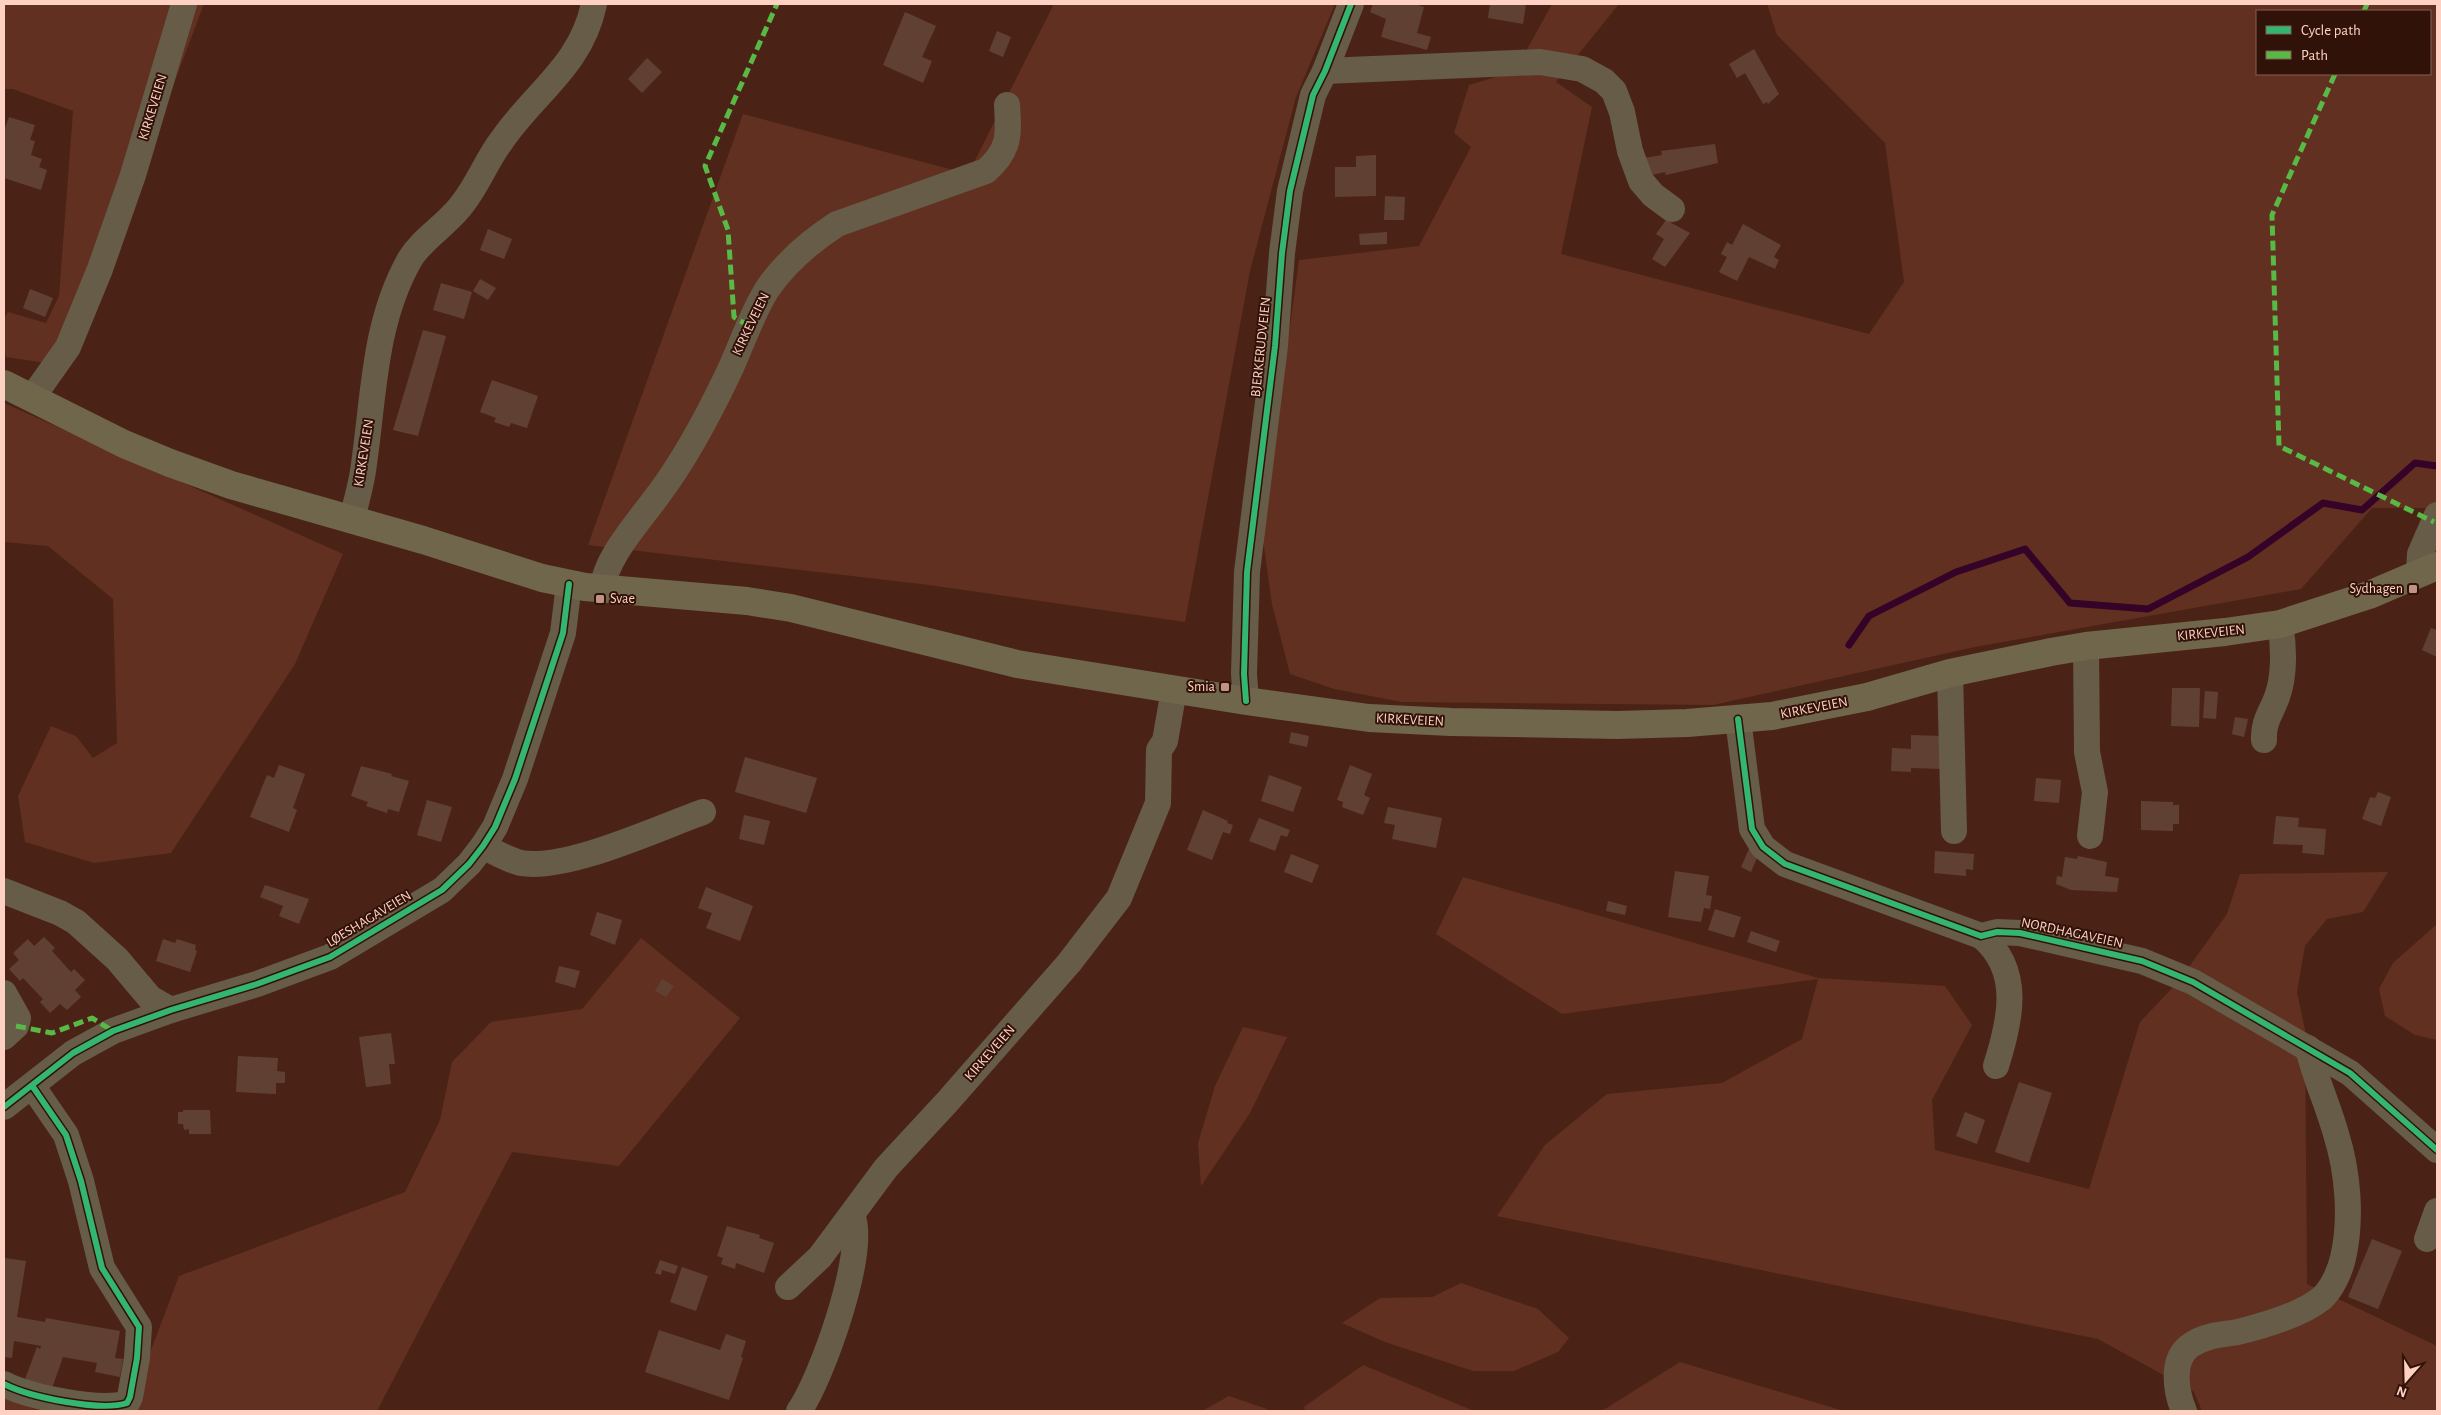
<svg xmlns="http://www.w3.org/2000/svg" width="2441" height="1415" font-family="'Alegreya Sans',sans-serif">
<rect width="100%" height="100%" fill="#4a2316"/>
<g fill="#613020" fill-rule="evenodd">
<path d="M4,4H204L67,366L6,357C3,344 0,323 8,312L46,323L59,296L73,111L13,89H4Z"/>
<polygon points="1054,4 1335,4 1296,97 1250,271 1185,622 929,585 588,545 743,114 968,174"/>
<path d="M1552,4H1619L1556,82L1592,107L1561,254L1869,334L1904,282L1885,143L1777,35L1767,4H2437V508H2372L2301,589L1975,647L1713,705L1402,702L1334,689L1290,674L1272,604L1262,533L1299,260L1419,246L1471,147L1454,133L1469,85L1515,71ZM2257,11H2430V74H2257Z"/>
<polygon points="4,403 343,554 295,664 171,853 94,863 25,842 18,796 51,726 76,736 93,758 117,743 113,599 48,546 4,542"/>
<polygon points="2388,872 2363,912 2327,919 2305,946 2297,992 2305,1030 2307,1284 2437,1346 2437,1411 2202,1411 2194,1392 2098,1339 1497,1216 1545,1145 1607,1094 1722,1083 1802,1039 1818,979 1562,1014 1436,934 1463,877 1818,978 1945,986 1972,1025 1932,1100 1935,1150 2089,1189 2140,1022 2178,982 2227,914 2240,874"/>
<polygon points="2437,924 2437,1040 2415,1035 2385,1016 2379,989 2393,963"/>
<polygon points="641,938 740,1018 619,1166 512,1152 377,1411 128,1411 179,1276 405,1192 440,1120 452,1062 491,1022 582,1009"/>
<polygon points="1243,1027 1287,1037 1250,1113 1201,1186 1198,1143 1215,1086"/>
<polygon points="1461,1283 1538,1309 1569,1338 1558,1352 1514,1371 1473,1371 1385,1342 1342,1323 1380,1298 1432,1297"/>
<polygon points="1680,1362 1844,1411 1596,1411 1605,1409"/>
<polygon points="1363,1365 1474,1411 1305,1411 1304,1407"/>
<polygon points="1229,1396 1267,1409 1268,1411 1202,1411"/>
<polygon points="4,1398 40,1411 4,1411"/>
</g>
<g fill="none" stroke-linecap="round" stroke-linejoin="round">
<polyline stroke="#350327" stroke-width="7" points="1849,645 1869,616 1956,572 2025,549 2070,603 2148,609 2248,557 2323,503 2362,510 2415,463 2437,466"/>
</g>
<g fill="#614034">
<polygon points="1373,4 1414,4 1424,7 1417,33 1431,37 1427,50 1381,37 1386,19 1370,12"/>
<polygon points="1490,4 1526,4 1523,24 1488,18"/>
<polygon points="905,12 936,26 922,57 932,61 923,83 883,65"/>
<polygon points="997,31 1011,37 1003,57 989,51"/>
<polygon points="1754,49 1779,94 1768,104 1767,102 1763,104 1745,73 1737,78 1729,64"/>
<polygon points="647,58 662,72 642,93 628,79"/>
<polygon points="9,117 35,125 30,140 35,141 31,155 42,159 39,167 47,170 41,190 4,178 4,131"/>
<polygon points="1715,144 1718,163 1666,175 1665,172 1647,176 1644,158 1662,155 1661,151"/>
<polygon points="1376,155 1376,196 1335,197 1335,167 1356,167 1356,156"/>
<polygon points="1385,196 1405,197 1404,220 1384,220"/>
<polygon points="1666,220 1690,233 1665,267 1652,259 1664,239 1656,234"/>
<polygon points="1743,224 1781,245 1774,257 1779,260 1775,269 1749,257 1737,281 1719,272 1727,257 1721,254 1727,242 1732,245"/>
<polygon points="488,229 512,239 504,259 480,250"/>
<polygon points="1387,232 1387,244 1360,245 1359,234"/>
<polygon points="480,279 496,288 488,300 473,291"/>
<polygon points="441,283 472,292 464,319 433,310"/>
<polygon points="30,289 53,298 45,317 23,308"/>
<polygon points="423,330 446,336 418,436 393,430"/>
<polygon points="492,380 538,396 527,428 511,423 509,427 494,422 496,418 480,412"/>
<polygon points="2431,628 2437,630 2437,657 2422,650"/>
<polygon points="2172,688 2200,688 2199,727 2171,726"/>
<polygon points="2205,691 2218,692 2216,719 2203,718"/>
<polygon points="2235,717 2248,719 2244,737 2232,734"/>
<polygon points="1291,732 1309,736 1307,747 1289,743"/>
<polygon points="1911,735 1943,736 1942,769 1911,768 1911,772 1891,771 1892,748 1911,749"/>
<polygon points="745,757 817,778 806,813 735,792"/>
<polygon points="279,765 305,774 293,808 297,810 289,832 250,817 267,775 274,778"/>
<polygon points="1350,765 1372,774 1364,795 1370,798 1363,815 1342,807 1343,802 1337,800"/>
<polygon points="361,766 392,774 391,776 409,781 399,812 388,809 387,813 366,806 368,802 351,796"/>
<polygon points="1269,775 1302,787 1293,812 1261,801"/>
<polygon points="2036,778 2061,780 2059,803 2034,801"/>
<polygon points="2378,792 2391,797 2381,826 2362,819 2370,797 2375,798"/>
<polygon points="427,800 452,807 441,842 417,835"/>
<polygon points="2141,801 2173,802 2173,805 2179,805 2179,824 2173,824 2173,831 2141,830"/>
<polygon points="1388,807 1442,818 1436,848 1392,839 1395,825 1384,823"/>
<polygon points="1203,810 1228,821 1227,823 1233,825 1230,834 1223,832 1212,860 1187,850"/>
<polygon points="744,815 770,821 764,845 739,839"/>
<polygon points="2276,816 2299,818 2298,827 2326,829 2324,855 2302,853 2303,845 2273,844"/>
<polygon points="1259,818 1290,830 1287,837 1281,835 1275,851 1249,841"/>
<polygon points="1749,849 1759,853 1751,872 1741,867"/>
<polygon points="1935,851 1974,854 1973,870 1966,869 1966,876 1934,873"/>
<polygon points="1291,854 1319,865 1312,883 1284,872"/>
<polygon points="2078,856 2107,862 2105,876 2119,878 2117,892 2071,890 2056,884 2057,876 2062,877 2065,857 2077,859"/>
<polygon points="1675,871 1709,876 1706,895 1712,896 1710,909 1704,908 1701,922 1668,917"/>
<polygon points="265,885 309,899 299,924 279,916 283,906 260,897"/>
<polygon points="706,887 753,906 740,941 706,928 712,913 698,908"/>
<polygon points="1608,901 1627,906 1625,915 1606,911"/>
<polygon points="1715,909 1741,917 1734,938 1708,930"/>
<polygon points="597,912 622,920 615,945 590,935"/>
<polygon points="1751,931 1780,941 1776,952 1747,942"/>
<polygon points="44,937 55,948 52,951 71,972 74,969 85,980 75,990 81,997 67,1010 60,1004 50,1013 40,1002 43,999 23,978 20,981 9,969 19,960 13,953 28,939 34,946"/>
<polygon points="163,939 175,943 177,939 196,945 195,950 197,951 190,972 156,961"/>
<polygon points="559,966 580,971 575,988 555,982"/>
<polygon points="662,979 674,986 666,997 655,991"/>
<polygon points="391,1033 395,1064 389,1064 391,1084 366,1087 359,1037"/>
<polygon points="238,1056 278,1058 277,1071 285,1072 285,1083 276,1083 276,1094 236,1092"/>
<polygon points="2019,1082 2052,1093 2029,1163 1995,1152"/>
<polygon points="183,1110 210,1110 211,1134 189,1134 189,1129 184,1130 183,1124 178,1124 178,1112 183,1112"/>
<polygon points="1965,1112 1985,1120 1977,1144 1956,1136"/>
<polygon points="727,1226 760,1235 759,1238 774,1243 764,1273 736,1263 735,1269 721,1264 723,1258 717,1256"/>
<polygon points="2372,1239 2402,1251 2378,1309 2348,1297"/>
<polygon points="4,1258 26,1261 17,1317 45,1322 46,1318 120,1331 115,1358 123,1359 120,1377 95,1372 97,1363 63,1357 51,1391 24,1382 37,1347 40,1349 41,1346 14,1341 12,1358 4,1357"/>
<polygon points="660,1260 678,1266 675,1274 662,1270 661,1275 655,1273"/>
<polygon points="682,1267 708,1276 696,1311 670,1302"/>
<polygon points="659,1330 720,1350 726,1334 746,1341 741,1357 743,1358 729,1400 645,1372"/>
</g>
<g fill="none" stroke-linecap="round" stroke-linejoin="round">
<g stroke="#675c48" stroke-width="26">
<polyline points="1325,71 1540,62 1582,69 1604,81 1614,91 1622,112 1630,151 1641,181 1653,195 1672,209"/>
<polyline points="32,398 68,347 100,269 133,175 184,4"/>
<path d="M352,520C356,501 362,483 364,464C374,394 374,322 410,259C422,239 445,226 460,207C477,187 486,161 502,140C535,92 581,66 594,4"/>
<polyline points="2419,572 2420,554 2437,515"/>
<path d="M603,588C604,559 641,519 658,495C686,458 708,416 728,374C742,345 751,314 768,288C786,262 811,241 837,224L986,171C1010,150 1009,135 1007,105"/>
<polyline points="2086,646 2087,752 2095,792 2090,836"/>
<polyline points="1950,673 1954,831"/>
<polyline points="1246,701 1244,674 1247,572 1275,346 1282,253 1290,191 1313,95 1325,71 1351,4"/>
<polyline points="1738,719 1752,829 1763,847 1785,864 1981,936 1997,932 2020,933 2142,961 2193,982 2350,1073 2437,1150"/>
<path d="M2264,740C2263,722 2271,713 2277,697C2285,675 2284,646 2280,624"/>
<path d="M483,846C494,852 508,860 521,863C567,871 658,828 703,812"/>
<polyline points="4,891 60,913 76,922 117,959 150,998 171,1010"/>
<path d="M1981,936C2023,970 2010,1022 1996,1066"/>
<polyline points="4,993 18,1018 16,1026 4,1037"/>
<polyline points="4,1107 73,1053 113,1031 171,1010 257,984 330,957 442,890 469,864 483,846 495,827 515,779 563,633 569,584"/>
<polyline points="2427,1239 2437,1211"/>
<polyline points="788,1287 820,1257 886,1168 948,1101 1069,963 1119,898 1158,803 1159,750 1165,741 1174,690"/>
<path d="M4,1384C29,1397 101,1412 127,1403L130,1397L137,1358L139,1327L102,1268L81,1181L66,1135L33,1087"/>
<path d="M799,1411C821,1380 868,1250 852,1215"/>
<path d="M2184,1411C2176,1392 2170,1359 2191,1345C2206,1335 2222,1335 2238,1332C2262,1326 2303,1314 2322,1298C2332,1289 2340,1271 2343,1258C2352,1219 2348,1172 2336,1134C2328,1105 2315,1078 2308,1048"/>
</g>
<polyline stroke="#70664c" stroke-width="28" points="4,384 124,444 170,463 231,485 423,540 542,578 585,587 747,601 791,608 1017,664 1246,701 1369,718 1451,722 1617,725 1687,723 1772,716 1867,697 1950,673 2051,652 2086,646 2225,632 2280,624 2369,595 2437,566"/>
<g stroke="#58b947" stroke-width="5" stroke-dasharray="10 5" stroke-linecap="butt">
<polyline points="2364,11 2367,4"/>
<polyline points="2335,74 2272,215 2279,446 2434,522"/>
<polyline points="749,326 734,317 728,230 705,166 777,4"/>
<polyline points="16,1026 52,1033 92,1018 113,1031"/>
</g>
<defs>
<g id="cycleway">
<polyline points="1246,701 1244,674 1247,572 1275,346 1282,253 1290,191 1313,95 1325,71 1351,4"/>
<polyline points="1738,719 1752,829 1763,847 1785,864 1981,936 1997,932 2020,933 2142,961 2193,982 2350,1073 2437,1150"/>
<polyline points="4,1107 73,1053 113,1031 171,1010 257,984 330,957 442,890 469,864 483,846 495,827 515,779 563,633 569,584"/>
<path d="M4,1384C29,1397 101,1412 127,1403L130,1397L137,1358L139,1327L102,1268L81,1181L66,1135L33,1087"/>
</g>
</defs>
<use href="#cycleway" stroke="#311208" stroke-width="9"/>
<use href="#cycleway" stroke="#33b770" stroke-width="6"/>
</g>
<g fill="#bf9486" stroke="#311208" stroke-width="2">
<rect x="2408" y="584" width="10" height="10" rx="2.5"/>
<rect x="595" y="594" width="10" height="10" rx="2.5"/>
<rect x="1220" y="682" width="10" height="10" rx="2.5"/>
</g>
<g text-anchor="middle" dominant-baseline="central" stroke-width="4" stroke-linejoin="round" paint-order="stroke">
<g font-size="14" fill="#fed1c3" stroke="#311208">
<text transform="translate(153 107) rotate(-73)">KIRKEVEIEN</text>
<text transform="translate(751 324) rotate(-64)">KIRKEVEIEN</text>
<text transform="translate(1261 347) rotate(-84)">BJERKERUDVEIEN</text>
<text transform="translate(364 453) rotate(-81)">KIRKEVEIEN</text>
<text transform="translate(2211 633) rotate(-6)">KIRKEVEIEN</text>
<text transform="translate(1814 708) rotate(-11)">KIRKEVEIEN</text>
<text transform="translate(1410 720) rotate(3)">KIRKEVEIEN</text>
<text transform="translate(369 919) rotate(-31)">LØESHAGAVEIEN</text>
<text transform="translate(2072 933) rotate(12)">NORDHAGAVEIEN</text>
<text transform="translate(990 1053) rotate(-49)">KIRKEVEIEN</text>
</g>
<g font-size="14" fill="#fed1c3" stroke="#311208" text-anchor="end">
<text x="2403" y="589">Sydhagen</text>
<text x="610" y="599" text-anchor="start">Svae</text>
<text x="1215" y="687">Smia</text>
</g>
</g>
<rect width="2441" height="1415" fill="none" stroke="#fed1c3" stroke-width="10"/>
<rect x="2256" y="10" width="175" height="65" fill="#311208" stroke="#835e53"/>
<rect x="2266" y="26" width="25" height="8" fill="#33b770" stroke="#835e53"/>
<text x="2301" y="35" font-size="15" fill="#fed1c3">Cycle path</text>
<rect x="2266" y="51" width="25" height="8" fill="#58b947" stroke="#835e53"/>
<text x="2301" y="60" font-size="15" fill="#fed1c3">Path</text>
<g transform="translate(2406 1380) rotate(200)" stroke="#311208" stroke-width="4" paint-order="stroke">
<path d="M0-4L9 19L0 12L-9 19Z" fill="#fed1c3"/>
<text y="-8" font-size="14" font-weight="bold" text-anchor="middle" fill="#fed1c3">N</text>
</g>
</svg>
